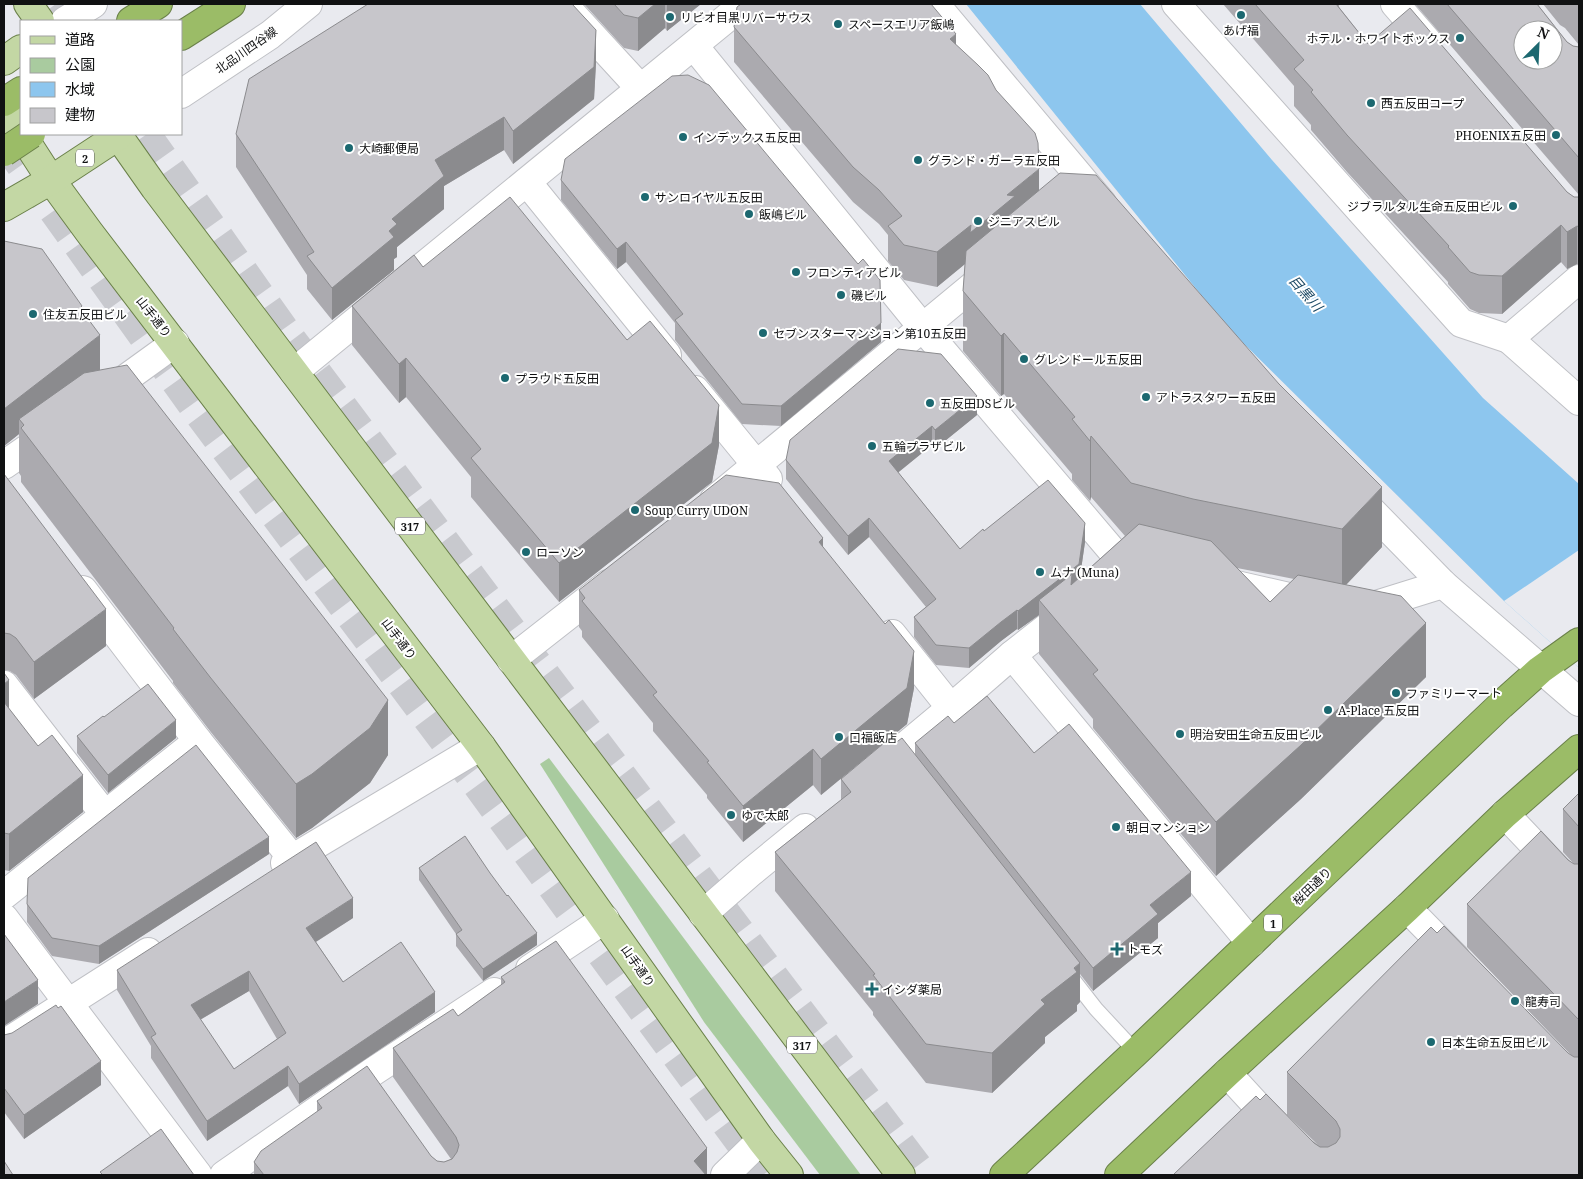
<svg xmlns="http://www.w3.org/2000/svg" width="1583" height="1179" font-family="'Noto Serif','Noto Sans JP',serif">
<rect width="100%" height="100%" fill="#e9eaef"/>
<polygon fill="#a9cb9f" points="549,758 861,1175 820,1175 704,1022 540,764"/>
<polygon fill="#8dc6ee" points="966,4 1140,4 1272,160 1483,398 1579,484 1579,668 1504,601 1227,327"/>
<polygon fill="#e9eaef" points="1579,550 1579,668 1504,601"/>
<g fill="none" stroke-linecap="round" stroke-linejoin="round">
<g stroke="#c8c9ce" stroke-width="28" stroke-dasharray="28 14" stroke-linecap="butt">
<polyline points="56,4 68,21"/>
<polyline points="147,134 287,332 925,1175"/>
<polyline points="4,143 195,410 471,778 763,1175"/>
</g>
<defs>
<polyline id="lane" points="1068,973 1096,1009 1136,1052"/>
<g id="street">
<polyline points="563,4 641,89"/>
<polyline points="935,4 1102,203"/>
<polyline points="1176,4 1461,323 1509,339"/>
<polyline points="1395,4 1427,41"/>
<polyline points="694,46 923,328 1114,553 1144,564"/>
<polyline points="527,182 667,355"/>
<polyline points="294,372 744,4"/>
<polyline points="695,390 768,479"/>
<polyline points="103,395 175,343"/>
<polyline points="4,465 50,433"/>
<polyline points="1355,494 1443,584 1579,702"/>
<polyline points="714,500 991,271"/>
<polyline points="1223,582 1315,603"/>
<polyline points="83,590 198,741 292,858"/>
<polyline points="1366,608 1443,584"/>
<polyline points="892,634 951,708"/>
<polyline points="1012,655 1251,943"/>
<polyline points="511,660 608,584"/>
<polyline points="4,685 105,815"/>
<polyline points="879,768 951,708 1012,655 1067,612"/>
<polyline points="1505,814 1579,892"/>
<polyline points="285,863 481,746"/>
<polyline points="4,895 198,741"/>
<polyline points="1407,908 1455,957"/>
<polyline points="703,914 750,873 805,828"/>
<polyline points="530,969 605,919"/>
<polyline points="4,1044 148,952"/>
<polyline points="1227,1073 1262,1111 1325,1175"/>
<polyline points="224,1175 371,1073 494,992"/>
<polyline points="725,1175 761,1140"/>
</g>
<g id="secondary">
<polyline points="65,21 93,4"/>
<polyline points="181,94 270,35 308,4"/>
<polyline points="1579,279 1509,339 1579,401"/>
<polyline points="4,918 198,1175"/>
</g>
<g id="primary">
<polyline points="28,4 40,21"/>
<polyline points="4,61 21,49"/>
<polyline points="4,107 51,180 89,232 481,746 761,1140 789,1175"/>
<polyline points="117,134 155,188 294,372 901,1175"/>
<polyline points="4,207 51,180 118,136"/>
</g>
<g id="highway">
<polyline points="131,21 158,4"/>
<polyline points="181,36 231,4"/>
<polyline points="4,102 21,91"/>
<polyline points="1004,1175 1136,1052 1501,705 1540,670 1579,642"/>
<polyline points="1119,1175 1227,1073 1407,908 1505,814 1579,749"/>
</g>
</defs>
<use href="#lane" stroke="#bfc0c5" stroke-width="16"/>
<use href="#street" stroke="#bfc0c5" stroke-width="30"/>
<use href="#secondary" stroke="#bfc0c5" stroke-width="30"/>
<use href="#primary" stroke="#6a8049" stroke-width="30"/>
<use href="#highway" stroke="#6a8049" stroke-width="30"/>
<use href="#lane" stroke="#fff" stroke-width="14"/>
<use href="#street" stroke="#fff" stroke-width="28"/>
<use href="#secondary" stroke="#fff" stroke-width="28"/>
<use href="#primary" stroke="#c3d7a4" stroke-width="28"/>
<use href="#highway" stroke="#9bbc67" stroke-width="28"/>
<defs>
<polyline id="highway-bridge" points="4,152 31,134"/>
</defs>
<use href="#highway-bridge" stroke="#6a8049" stroke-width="30" stroke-linecap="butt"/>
<use href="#highway-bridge" stroke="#9bbc67" stroke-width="28"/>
</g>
<g fill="#abaaaf" fill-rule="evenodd">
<polygon points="584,4 701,4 667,31 665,28 638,51 624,48"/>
<polygon points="1223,4 1339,4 1339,7 1368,44 1567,192 1574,197 1579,197 1579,264 1577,264 1567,269 1561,262 1502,314 1479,313 1470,309 1448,284 1448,282 1347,172 1311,130 1311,125 1294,106 1294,86"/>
<polygon points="1415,4 1537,4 1567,42 1573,46 1579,47 1579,195"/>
<polygon points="1543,4 1579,4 1579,45 1565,28 1560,25"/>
<path d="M734,27L956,45L1039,191L1382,547L1346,585L1426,677L1301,799L1216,876L1093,728V719L1039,654V615L1018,630L1017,629L1001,641L969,668L936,665L914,637V617L926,607L869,537L848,555L786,479V460L977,415L935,449L932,445L898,472L960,549L984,531L1085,542L1080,577L1125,536L1091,497L1090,501L1072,480V474L1004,394L1001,396L963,351V291L965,264L937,287L904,280L888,261V235L879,224L853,202L734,62ZM1237,568L1294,579L1270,602Z"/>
<polygon points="596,63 594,99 513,164 504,150 444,186 444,209 397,247 397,257 394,259 394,270 332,320 307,289 307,275 236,167 236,134"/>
<polygon points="561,180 881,342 781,426 742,424 675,340 675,323 626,262 617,269 561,200"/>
<polygon points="4,241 82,310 100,370 388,755 370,783 312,828 296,838 210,731 173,683 173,681 21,482 21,476 19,473 19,434 4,446"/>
<polygon points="423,267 627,340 719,445 712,482 559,602 471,497 471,477 406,397 399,403 352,345 352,306"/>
<polygon points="4,474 106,646 34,699 16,675 10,671 4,670"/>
<polygon points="823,548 914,688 907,724 821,795 813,785 743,842 707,798 707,795 653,731 653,723 582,637 582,631 579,627 579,590"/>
<polygon points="4,673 9,709 83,812 9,871 4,870"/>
<polygon points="104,717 176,738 108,793 77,753 77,736"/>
<polygon points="954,723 1034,753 1191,896 1158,923 1158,938 1093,991 1080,974 1080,1002 1077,1005 1077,1011 1045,1037 1045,1043 992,1093 926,1083 873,1015 873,1012 775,891 775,852 841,800 841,779 896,742 915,755 915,743"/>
<polygon points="1579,793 1579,1175 1174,1175 1174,1174 1260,1100 1318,1145 1287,1115 1287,1072 1437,933 1568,1053 1572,1056 1467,947 1467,904 1568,860 1573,863 1563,852 1563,809"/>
<polygon points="269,854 99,964 52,956 27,922 27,904"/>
<polygon points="419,868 537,945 483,981 456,946 456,934 419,880"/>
<path d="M353,918L316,942L343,982L435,1012L299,1104L288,1086L207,1141L151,1058V1046L117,990V970ZM249,991L277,1039L234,1069L200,1020Z"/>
<polygon points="501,977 707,1175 254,1175 254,1162 317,1112 317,1101 431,1156 437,1161 444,1162 451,1159 393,1077 393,1048 458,1016 501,985"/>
<polygon points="4,1035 101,1085 24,1139 4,1112"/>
</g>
<g fill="#8b8b8e">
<polygon points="655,4 665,4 665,28 638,51 638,18"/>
<polygon points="667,4 701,4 667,31"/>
<polygon points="596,30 596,63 594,99 513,164 513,131"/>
<polygon points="956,34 956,69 950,39"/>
<polygon points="504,117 504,150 444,186 444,209 397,247 397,257 394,259 394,270 332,320 332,288 389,231 392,219 435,160"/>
<polygon points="1039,169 1039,203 937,287 937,252"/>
<polygon points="1561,225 1561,262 1502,314 1502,276"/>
<polygon points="1577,226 1577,264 1567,269 1567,232"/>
<polygon points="626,242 626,262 617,269 617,249"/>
<polygon points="881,323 881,342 781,426 781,406"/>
<polygon points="1004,333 1004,394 1001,396 1001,336"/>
<polygon points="100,335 100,372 24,425 19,419 19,434 4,446 4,409"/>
<polygon points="406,358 406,397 399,403 399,364"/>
<polygon points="977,396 977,415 935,449 935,430"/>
<polygon points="719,405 719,445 712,482 559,602 559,563"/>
<polygon points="932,426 932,445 889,480 889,461"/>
<polygon points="1091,436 1091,497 1090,501 1090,441"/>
<polygon points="1382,487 1382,547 1342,589 1342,529"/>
<polygon points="869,518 869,537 848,555 848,536"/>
<polygon points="1085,523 1085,542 1071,639 1071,590 1039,600 1039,615 1018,630 1018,611"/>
<polygon points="823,538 823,574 819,542"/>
<polygon points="106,609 106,646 34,699 34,662"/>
<polygon points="1017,610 1017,629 1001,641 969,668 969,648 1001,622"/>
<polygon points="1426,623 1426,677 1301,799 1216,876 1216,822"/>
<polygon points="914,651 914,688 907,724 821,795 821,759"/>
<polygon points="9,680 9,717 4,721 4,684"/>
<polygon points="388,700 388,755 370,783 312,828 296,838 296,784"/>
<polygon points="176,720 176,738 108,793 108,775"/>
<polygon points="813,749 813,785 743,842 743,806"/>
<polygon points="83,775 83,812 9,871 9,834"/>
<polygon points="269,837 269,854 99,964 99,946"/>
<polygon points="1191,872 1191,896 1158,923 1158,938 1093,991 1093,968 1150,905"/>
<polygon points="353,898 353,918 306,948 306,928"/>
<polygon points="537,933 537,945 483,981 483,969"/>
<polygon points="1080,963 1080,1002 1077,1005 1077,1011 1045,1037 1045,1043 992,1093 992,1053 1041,1000"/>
<polygon points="249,971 249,991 191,1025 191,1005"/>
<polygon points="38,980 38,1004 4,1026 4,1002"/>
<polygon points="435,992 435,1012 299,1104 299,1084"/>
<polygon points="101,1061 101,1085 24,1139 24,1115"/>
<polygon points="288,1066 288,1086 207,1141 207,1121"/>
<polygon points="707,1148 707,1175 694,1175 694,1161"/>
</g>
<g fill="#c7c6cb" stroke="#8b8b8e" fill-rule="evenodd">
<polygon points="368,4 572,4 596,30 594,67 513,131 504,117 435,160 444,176 392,219 397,224 389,231 394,237 332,288 307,256 314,252 236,134 249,79"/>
<polygon points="614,4 655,4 638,18 624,15"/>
<polygon points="741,4 931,4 956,34 950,39 978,65 988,75 996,90 1035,133 1038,143 1039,169 1007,195 1015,196 970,233 971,225 937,252 904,245 888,226 902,216 879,190 853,167 734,27 737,7"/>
<polygon points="1255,4 1336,4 1368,44 1410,8 1567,192 1574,197 1579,197 1579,227 1577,226 1567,232 1561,225 1502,276 1479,275 1470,272 1448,247 1449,246 1347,135 1311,92 1313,90 1294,69 1304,60"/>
<path d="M1447,4H1537L1567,42L1573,46L1579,47V158ZM1523,30H1553V60H1523Z"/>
<polygon points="688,75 709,85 858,264 863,259 880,280 881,323 781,406 742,404 675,320 683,314 626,242 617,249 561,180 565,159 672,76"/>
<polygon points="1060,173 1096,175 1279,384 1382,487 1342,529 1193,499 1131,483 1091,436 1090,441 1072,419 1075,417 1004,333 1001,336 963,291 966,251"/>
<polygon points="510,197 627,340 650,321 719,405 712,443 559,563 471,458 481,449 406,358 399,364 352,306 414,255 423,267"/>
<polygon points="4,241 42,249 82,306 80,308 100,335 4,409"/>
<polygon points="898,349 941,354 977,396 935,430 932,426 889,461 960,549 983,529 984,531 1048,480 1085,523 1079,564 1018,611 1017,610 1001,622 969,648 936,645 914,617 936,599 869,518 848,536 786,460 790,440"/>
<polygon points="127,365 388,700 370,728 312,774 296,784 210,677 173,629 174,628 21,428 24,425 19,419 84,373"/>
<polygon points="4,474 106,609 34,662 16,638 10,634 4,633"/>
<polygon points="726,475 779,483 823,538 819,542 885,624 889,620 914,651 907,688 821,759 813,749 743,806 707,762 709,761 653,695 657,692 582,601 585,598 579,590"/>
<polygon points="1139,524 1211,541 1270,602 1298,575 1401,596 1426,623 1301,745 1216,822 1093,674 1098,670 1039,600 1072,574 1071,585"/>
<polygon points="4,673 9,680 4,684"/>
<polygon points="148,684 176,720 108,775 77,736 103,716 104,717"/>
<polygon points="987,696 1034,753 1069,724 1191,872 1150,905 1158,914 1093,968 915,743 948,716 954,723"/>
<polygon points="4,702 38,746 52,735 83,775 9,834 4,833"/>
<polygon points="896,733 894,744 902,738 1080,963 1074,968 1077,972 1041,1000 1045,1004 992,1053 926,1044 873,975 875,974 775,852 851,792 841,779"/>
<polygon points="196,745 269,837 99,946 52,938 27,904 28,878"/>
<polygon points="1579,793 1579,827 1563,809"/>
<polygon points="1541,831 1568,860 1574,864 1579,864 1579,1020 1467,904"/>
<polygon points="465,836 490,873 507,896 508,895 537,933 483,969 456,934 462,930 419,868"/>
<path d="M316,842L353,898L306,928L343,982L401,942L435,992L299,1084L288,1066L207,1121L151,1037L156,1034L117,970ZM249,971L286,1033L234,1069L191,1005Z"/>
<polygon points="1444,926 1568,1053 1574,1057 1579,1057 1579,1175 1175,1175 1174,1174 1256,1096 1260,1100 1266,1094 1314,1143 1320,1147 1328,1147 1336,1143 1340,1137 1340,1129 1336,1121 1287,1072 1431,927 1437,933"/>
<polygon points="4,934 38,980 4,1002"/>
<polygon points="556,941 707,1148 694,1161 706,1175 264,1175 254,1162 261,1151 322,1108 317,1101 367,1066 431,1156 437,1161 444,1162 452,1159 457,1152 459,1145 456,1137 393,1048 453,1009 458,1016 505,982 501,977"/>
<polygon points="56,1005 58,1008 61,1006 101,1061 24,1115 4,1088 4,1035 12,1033"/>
<polygon points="161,1129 194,1175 103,1175 100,1172"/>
<polygon points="4,1161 13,1175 4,1175"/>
</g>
<g fill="#1c6870" stroke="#fff" stroke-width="2">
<circle cx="1241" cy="15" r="5"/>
<circle cx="670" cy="17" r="5"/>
<circle cx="838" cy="24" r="5"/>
<circle cx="1460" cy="38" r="5"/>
<circle cx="1371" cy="103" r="5"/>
<circle cx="1556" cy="135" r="5"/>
<circle cx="683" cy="137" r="5"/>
<circle cx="349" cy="148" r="5"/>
<circle cx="918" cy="160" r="5"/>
<circle cx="645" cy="197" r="5"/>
<circle cx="1513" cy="206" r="5"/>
<circle cx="749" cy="214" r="5"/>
<circle cx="978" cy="221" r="5"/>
<circle cx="796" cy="272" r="5"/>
<circle cx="841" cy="295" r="5"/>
<circle cx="33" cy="314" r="5"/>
<circle cx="763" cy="333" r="5"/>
<circle cx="1024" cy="359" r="5"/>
<circle cx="505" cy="378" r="5"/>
<circle cx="1146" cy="397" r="5"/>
<circle cx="930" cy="403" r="5"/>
<circle cx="872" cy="446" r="5"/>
<circle cx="635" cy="510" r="5"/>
<circle cx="526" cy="552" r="5"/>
<circle cx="1040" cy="572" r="5"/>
<circle cx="1396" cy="693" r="5"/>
<circle cx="1328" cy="710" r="5"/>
<circle cx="1180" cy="734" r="5"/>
<circle cx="839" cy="737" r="5"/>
<circle cx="731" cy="815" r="5"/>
<circle cx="1116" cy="827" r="5"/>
<path d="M1114.5 941.5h5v5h5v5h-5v5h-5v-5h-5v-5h5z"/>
<path d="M869.5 981.5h5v5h5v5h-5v5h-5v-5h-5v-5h5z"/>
<circle cx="1515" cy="1001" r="5"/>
<circle cx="1431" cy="1042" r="5"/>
</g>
<g text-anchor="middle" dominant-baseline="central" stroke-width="4" stroke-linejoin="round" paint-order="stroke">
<g fill="#fff" stroke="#585859" stroke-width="1">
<rect x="76" y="149.5" width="18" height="17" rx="4"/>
<rect x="395" y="517.5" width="30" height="17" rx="4"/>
<rect x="1264" y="914.5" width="18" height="17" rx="4"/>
<rect x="787" y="1036.5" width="30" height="17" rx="4"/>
</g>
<g font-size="11" font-weight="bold" fill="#101112">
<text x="85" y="158">2</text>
<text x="410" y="526">317</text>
<text x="1273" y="923">1</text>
<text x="802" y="1045">317</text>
</g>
<g font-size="12" fill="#101112" stroke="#fff" text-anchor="start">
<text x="680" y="17">リビオ目黒リバーサウス</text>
<text x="848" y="24">スペースエリア飯嶋</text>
<text x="1241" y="30" text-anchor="middle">あげ福</text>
<text x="1450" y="38" text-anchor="end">ホテル・ホワイトボックス</text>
<text x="1381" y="103">西五反田コープ</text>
<text x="1546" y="135" text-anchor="end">PHOENIX五反田</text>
<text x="693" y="137">インデックス五反田</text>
<text x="359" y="148">大崎郵便局</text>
<text x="928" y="160">グランド・ガーラ五反田</text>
<text x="655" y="197">サンロイヤル五反田</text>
<text x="1503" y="206" text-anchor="end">ジブラルタル生命五反田ビル</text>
<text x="759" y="214">飯嶋ビル</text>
<text x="988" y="221">ジニアスビル</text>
<text x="806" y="272">フロンティアビル</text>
<text x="851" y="295">磯ビル</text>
<text x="43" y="314">住友五反田ビル</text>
<text x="773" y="333">セブンスターマンション第10五反田</text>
<text x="1034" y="359">グレンドール五反田</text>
<text x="515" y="378">プラウド五反田</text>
<text x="1156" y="397">アトラスタワー五反田</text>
<text x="940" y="403">五反田DSビル</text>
<text x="882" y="446">五輪プラザビル</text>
<text x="645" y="510">Soup Curry UDON</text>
<text x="536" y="552">ローソン</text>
<text x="1050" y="572">ムナ (Muna)</text>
<text x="1406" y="693">ファミリーマート</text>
<text x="1338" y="710">A-Place 五反田</text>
<text x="1190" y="734">明治安田生命五反田ビル</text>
<text x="849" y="737">口福飯店</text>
<text x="741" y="815">ゆで太郎</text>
<text x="1126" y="827">朝日マンション</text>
<text x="1127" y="949">トモズ</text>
<text x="882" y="989">イシダ薬局</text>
<text x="1525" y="1001">龍寿司</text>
<text x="1441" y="1042">日本生命五反田ビル</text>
</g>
<g font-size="12" fill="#101112" stroke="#fff">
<text transform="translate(246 50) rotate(-35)">北品川四谷線</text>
<text transform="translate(154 317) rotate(52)">山手通り</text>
<text transform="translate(399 639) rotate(53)">山手通り</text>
<text transform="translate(1312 886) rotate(-44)">桜田通り</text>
<text transform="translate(638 966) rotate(55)">山手通り</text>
</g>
<g font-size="14" font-style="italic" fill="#1b4863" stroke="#fff">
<text transform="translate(1306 293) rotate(49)">目黒川</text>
</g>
</g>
<rect width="1583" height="1179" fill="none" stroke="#101112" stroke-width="10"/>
<rect x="20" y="20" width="162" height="115" fill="#ffffff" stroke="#9fa0a0"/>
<rect x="30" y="36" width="25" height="8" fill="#c3d7a4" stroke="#9fa0a0"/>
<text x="65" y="45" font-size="15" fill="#101112">道路</text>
<rect x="30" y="58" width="25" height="15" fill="#a9cb9f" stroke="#9fa0a0"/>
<text x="65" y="70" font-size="15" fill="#101112">公園</text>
<rect x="30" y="82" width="25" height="15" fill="#8dc6ee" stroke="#9fa0a0"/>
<text x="65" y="95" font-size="15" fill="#101112">水域</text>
<rect x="30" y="108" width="25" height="15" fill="#c7c6cb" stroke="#9fa0a0"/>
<text x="65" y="120" font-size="15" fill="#101112">建物</text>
<g transform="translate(1538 45) rotate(24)"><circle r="24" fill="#ffffff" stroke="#9fa0a0"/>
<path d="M0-4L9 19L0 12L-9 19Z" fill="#1c6870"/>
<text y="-8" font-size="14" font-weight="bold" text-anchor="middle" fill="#101112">N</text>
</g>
</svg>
